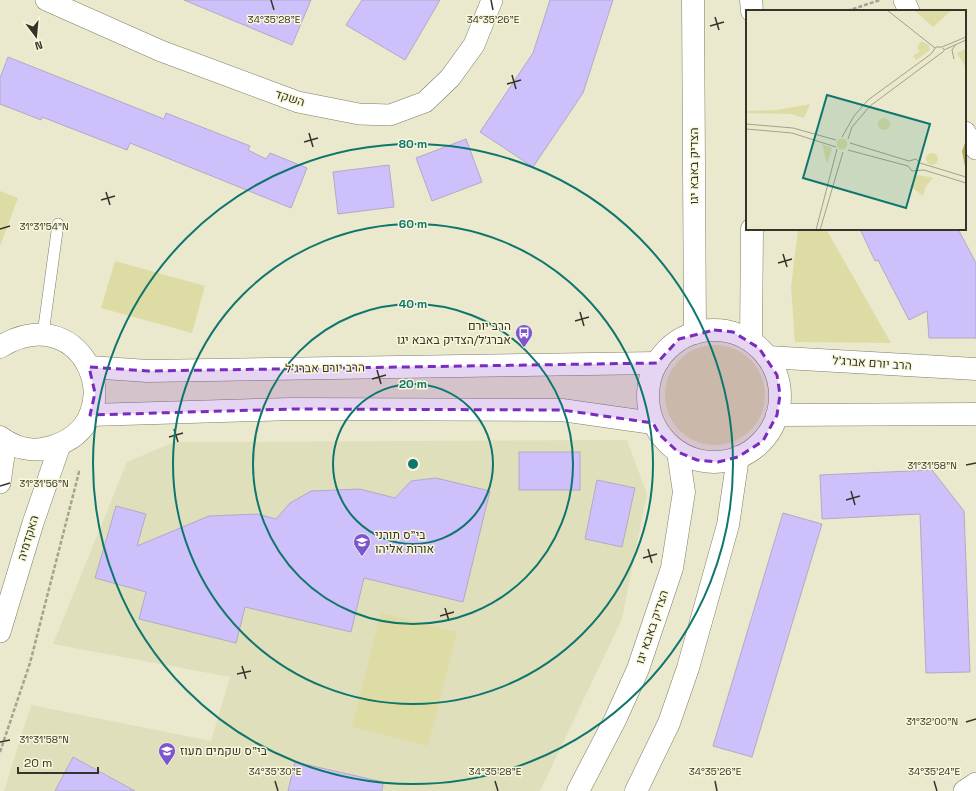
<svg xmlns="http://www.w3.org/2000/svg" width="976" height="791" font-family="'Space Grotesk',Heebo,sans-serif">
<rect width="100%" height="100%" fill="#eae9cd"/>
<polygon fill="#e0dfbb" points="627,440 647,494 622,619 540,791 4,791 31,705 211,741 230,677 53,644 127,462 174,442"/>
<g fill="#dedca5">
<polygon points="0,191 18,198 0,246"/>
<polygon points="798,229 826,229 891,343 795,342 791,288"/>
<polygon points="115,261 205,286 192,333 101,308"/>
<circle cx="715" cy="395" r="50"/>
<polygon points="381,613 457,632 428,746 352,727"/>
</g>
<g fill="#cec0fb" stroke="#b0abc5">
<polygon points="184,0 311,0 292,45"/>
<polygon points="362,0 440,0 405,60 346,25"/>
<polygon points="550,0 613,0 583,93 533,167 480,132 533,53"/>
<polygon points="8,57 164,119 166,113 250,146 248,150 266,159 270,153 307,168 291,208 130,143 127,150 42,117 41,120 0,104 0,78"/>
<polygon points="466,139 482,182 432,201 416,158"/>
<polygon points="389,165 394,207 338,214 333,172"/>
<polygon points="860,229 958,229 976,263 976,338 929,338 927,311 909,320 878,260 875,261"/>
<rect x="519" y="452" width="61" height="38"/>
<polygon points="932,470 964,511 970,672 926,673 920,514 822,519 820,475"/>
<polygon points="436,478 490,491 463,602 364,578 351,632 245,607 236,643 139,619 146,592 95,578 116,506 146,514 137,546 209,516 257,514 276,519 290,503 311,491 360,489 395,498 411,481"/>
<polygon points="597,480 635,488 622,547 585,539"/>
<polygon points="783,513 822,524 752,757 713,746"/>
<polygon points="73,757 135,791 55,791"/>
<polygon points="295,762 383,782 382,791 288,791"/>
</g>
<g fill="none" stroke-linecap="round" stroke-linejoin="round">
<defs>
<polyline id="service" points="43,334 58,224"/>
<g id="minor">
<polyline points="46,0 161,51 298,102 359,114 390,115 425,102 450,78 474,45 492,0"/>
<polyline points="904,0 909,11"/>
<polyline points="965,132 976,149"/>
<polyline points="0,483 6,441"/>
<polyline points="0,632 33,523 60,445"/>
<polyline points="964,791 976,783"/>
</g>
<g id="tertiary">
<polyline points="767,357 976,369"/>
<polyline points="777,415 976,414"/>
</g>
<g id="secondary">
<polyline points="693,0 695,333"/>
<polyline points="751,0 752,11"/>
<circle cx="714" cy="396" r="66"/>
<polyline points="751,341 752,229"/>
<path d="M0,347C86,295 135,423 51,447C33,453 15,448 0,437"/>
<polyline points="89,367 148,371 657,363"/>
<polyline points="90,415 292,409 562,410 653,423"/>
<polyline points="578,791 615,720 638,669 672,568 684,492 678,452"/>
<polyline points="636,791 669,723 688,668 728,525 738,457"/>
</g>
</defs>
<use href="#service" stroke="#7e7d63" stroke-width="12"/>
<use href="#minor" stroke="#7e7d63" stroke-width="22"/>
<use href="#tertiary" stroke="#7e7d63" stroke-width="23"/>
<use href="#secondary" stroke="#7e7d63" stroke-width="23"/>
<g stroke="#a4a38e" stroke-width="2.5" stroke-dasharray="4 2" stroke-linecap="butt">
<polyline points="847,11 880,0"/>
<polyline points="0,752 30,663 79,472 76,471"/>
</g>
<use href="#service" stroke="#fff" stroke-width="11"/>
<use href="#minor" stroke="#fff" stroke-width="21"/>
<use href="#tertiary" stroke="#fff" stroke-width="22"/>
<use href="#secondary" stroke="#fff" stroke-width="22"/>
</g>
<path fill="#7b2cbf" fill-opacity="0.2" stroke="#7b2cbf" stroke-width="3" stroke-dasharray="8 5" stroke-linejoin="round" d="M714,330L733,332L759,348L777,375L780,395L777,415L763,441L738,457L718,462L697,460L678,452L659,434L653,423L562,410L292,409L90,415L95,393L89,367L148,371L657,363L679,339Z"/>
<path fill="none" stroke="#353429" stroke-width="1.5" d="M271,0L274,10M491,0L493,10M715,17L719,30M710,26L724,22M512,75L516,89M507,84L521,80M309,133L313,147M304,142L318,138M106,192L110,205M101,200L115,196M0,229L10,226M783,254L787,267M778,263L792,259M580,312L584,326M575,321L589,317M377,370L381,384M372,379L386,375M174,429L178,442M169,437L183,433M966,465L976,463M0,486L10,483M851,491L855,505M846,500L860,496M648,549L652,563M643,558L657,554M445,608L449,621M440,616L454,612M242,666L246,679M237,674L251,671M966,722L976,719M0,742L10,740M275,781L278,791M495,781L498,791M715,781L717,791M934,781L937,791"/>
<g fill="none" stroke="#0f766e" stroke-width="2">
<circle cx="413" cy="464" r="80"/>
<circle cx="413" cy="464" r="160"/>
<circle cx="413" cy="464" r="240"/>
<circle cx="413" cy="464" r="320"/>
</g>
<defs>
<symbol id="bus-pin" viewBox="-11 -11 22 30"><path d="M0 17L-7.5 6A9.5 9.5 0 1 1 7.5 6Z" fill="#7d55cf" stroke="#f8f7da"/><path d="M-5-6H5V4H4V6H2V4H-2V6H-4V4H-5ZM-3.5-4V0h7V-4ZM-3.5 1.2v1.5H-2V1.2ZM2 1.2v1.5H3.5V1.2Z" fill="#fff"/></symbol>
<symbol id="school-pin" viewBox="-11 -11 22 30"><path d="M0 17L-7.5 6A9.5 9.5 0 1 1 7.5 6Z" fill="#7d55cf" stroke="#f8f7da"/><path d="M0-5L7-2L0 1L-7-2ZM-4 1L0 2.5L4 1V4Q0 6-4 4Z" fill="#fff"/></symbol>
</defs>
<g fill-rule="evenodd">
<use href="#bus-pin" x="514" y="323" width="20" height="27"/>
<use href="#school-pin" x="352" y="532" width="20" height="27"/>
<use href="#school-pin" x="157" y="741" width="20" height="27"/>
</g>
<g text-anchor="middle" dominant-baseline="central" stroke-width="3" stroke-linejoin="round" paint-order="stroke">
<g font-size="12" fill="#353429" stroke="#f8f7da">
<text transform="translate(290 98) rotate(18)">השקד</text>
<text transform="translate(694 166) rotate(-90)">הצדיק באבא יגו</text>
<text transform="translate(872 363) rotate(4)">הרב יורם אברג'ל</text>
<text transform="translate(325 368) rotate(-1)">הרב יורם אברג'ל</text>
<text transform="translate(28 538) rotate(-73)">האקדמיה</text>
<text transform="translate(652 627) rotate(-71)">הצדיק באבא יגו</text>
</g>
<g font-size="12" fill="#353429" stroke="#f8f7da" text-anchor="start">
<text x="511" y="326" text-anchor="end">הרב יורם<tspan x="511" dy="14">אברג׳ל/הצדיק באבא יגו</tspan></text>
<text x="375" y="535">בי"ס תורני<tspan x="375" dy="14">אורות אליהו</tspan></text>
<text x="180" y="751">בי"ס שקמים מעוז</text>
</g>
</g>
<g transform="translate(746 10)">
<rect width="220" height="220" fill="#eae9cd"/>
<path d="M168,0H206L187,17ZM175,31L183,35L184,40L170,50L167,46L174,41L171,38ZM219,39L220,41V58L211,43ZM64,94L58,108L45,104L0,103V101L31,100ZM132 114a6 6 0 1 1 12 0a6 6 0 1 1-12 0ZM90.5 134a5.5 5.5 0 1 1 11 0a5.5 5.5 0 1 1-11 0ZM76,134L86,138L81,154ZM180 149a6 6 0 1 1 12 0a6 6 0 1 1-12 0ZM173,165L187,168L180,176L177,186L164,176L170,169L167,166Z" fill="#dedca5"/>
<path d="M220,130V162L216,141Z" fill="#b4af5f"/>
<path fill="none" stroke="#a2a18b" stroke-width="1" d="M141,0L189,38M196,37L220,27M197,38L198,40L220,30M208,49L206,40L210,34M0,114L47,118L90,130M0,119L46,123L90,137M96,127L108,106L122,90L185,44L190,37H196M102,129L106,117L124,96L198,41M104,133L163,151M102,140L162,156M163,151L170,149L174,153L220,167M162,156L166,161L178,160L220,173M70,220L91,139M74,220L97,142"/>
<path fill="#0f766e" fill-opacity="0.15" stroke="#0f766e" stroke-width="2" d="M81,85L184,114L160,198L57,168Z"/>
<rect width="220" height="220" fill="none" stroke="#353429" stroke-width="2"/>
</g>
<g font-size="10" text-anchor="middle" fill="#353429" stroke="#f8f7da" stroke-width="3" stroke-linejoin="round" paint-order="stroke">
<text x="274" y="23">34°35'28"E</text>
<text x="493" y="23">34°35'26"E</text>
<text x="44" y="230">31°31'54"N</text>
<text x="932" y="469">31°31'58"N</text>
<text x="44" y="487">31°31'56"N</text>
<text x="932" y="725">31°32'00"N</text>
<text x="44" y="743">31°31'58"N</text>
<text x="275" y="775">34°35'30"E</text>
<text x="495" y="775">34°35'28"E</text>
<text x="715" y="775">34°35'26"E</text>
<text x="934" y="775">34°35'24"E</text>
</g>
<circle cx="413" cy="464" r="6" fill="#0f766e" stroke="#f8f7da" stroke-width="2"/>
<g font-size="12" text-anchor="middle" font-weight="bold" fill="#0f766e" stroke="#f8f7da" stroke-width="3" stroke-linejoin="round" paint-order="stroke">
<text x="413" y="148">80 m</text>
<text x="413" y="228">60 m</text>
<text x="413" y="308">40 m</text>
<text x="413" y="388">20 m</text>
</g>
<g transform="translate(36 36) rotate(164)" stroke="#f8f7da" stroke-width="3" paint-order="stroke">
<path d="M0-3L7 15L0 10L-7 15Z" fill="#353429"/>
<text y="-6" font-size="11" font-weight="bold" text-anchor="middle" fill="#353429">N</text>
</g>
<path d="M18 767v6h80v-6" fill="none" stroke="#353429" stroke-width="2"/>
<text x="24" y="767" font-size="12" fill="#353429" stroke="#f8f7da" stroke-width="3" paint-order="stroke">20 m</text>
</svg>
